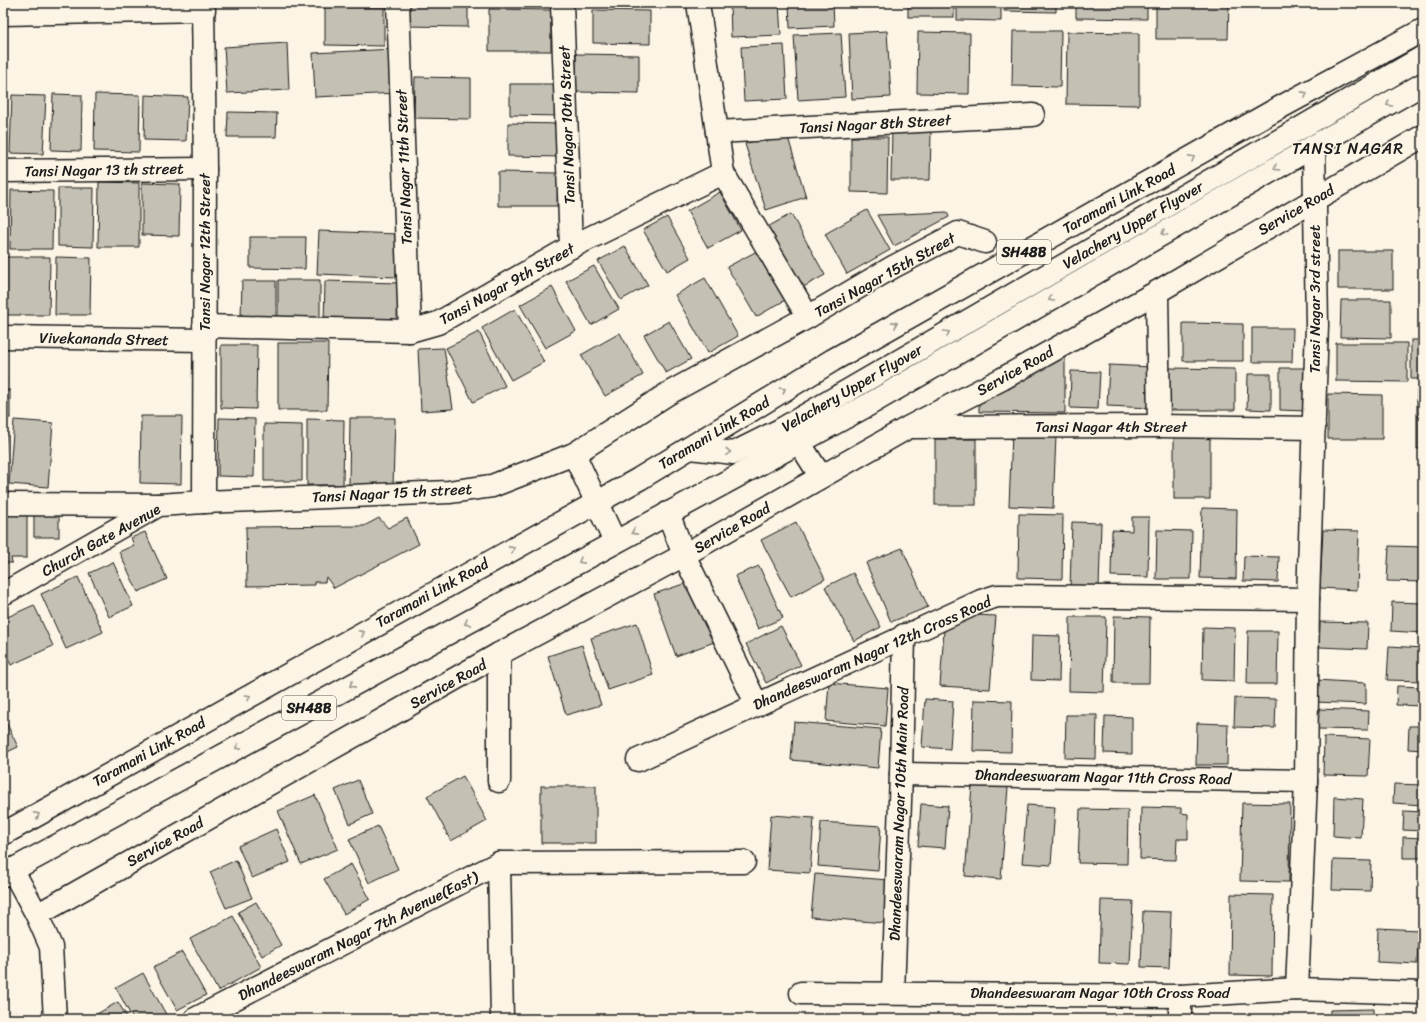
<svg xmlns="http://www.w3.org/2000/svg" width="1426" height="1022" font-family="Sriracha,sans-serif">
<rect width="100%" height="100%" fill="#fcf5e5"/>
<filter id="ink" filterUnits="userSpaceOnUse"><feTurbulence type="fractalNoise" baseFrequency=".025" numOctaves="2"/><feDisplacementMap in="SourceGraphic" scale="8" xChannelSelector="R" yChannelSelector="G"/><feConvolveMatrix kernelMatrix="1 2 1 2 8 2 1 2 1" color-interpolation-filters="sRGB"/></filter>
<g filter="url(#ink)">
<g fill="#c4c0b3" stroke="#1c1c1c">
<polygon points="405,3 468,3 468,27 405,26"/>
<polygon points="730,3 779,3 781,35 731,37"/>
<polygon points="789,3 833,3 834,26 790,28"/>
<rect x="908" y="3" width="46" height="14"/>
<polygon points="957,3 1001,3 1001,21 957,20"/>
<polygon points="1004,3 1056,3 1056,12 1004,11"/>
<polygon points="1076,3 1147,3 1147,19 1076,18"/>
<polygon points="1156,3 1229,3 1228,39 1156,39"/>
<polygon points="325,7 384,7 384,46 325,45"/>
<polygon points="489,9 551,10 551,51 489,51"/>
<polygon points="593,10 650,11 650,44 593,43"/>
<polygon points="887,31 891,97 852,99 849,33"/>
<polygon points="1013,31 1061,31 1060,87 1012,86"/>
<polygon points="918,32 970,33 969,94 917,93"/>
<polygon points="1067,32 1139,33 1139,105 1066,104"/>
<polygon points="841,33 845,97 798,100 794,35"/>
<polygon points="287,43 289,90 227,93 224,47"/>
<polygon points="784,45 787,99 744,101 741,47"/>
<polygon points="394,49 397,93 315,97 313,53"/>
<polygon points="576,54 639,55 639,93 576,92"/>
<polygon points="415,77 471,78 471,119 414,118"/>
<polygon points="510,84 560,84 560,116 510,115"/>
<polygon points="3,94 5,94 3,158"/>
<polygon points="53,94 82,95 81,151 51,150"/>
<polygon points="95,94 140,95 139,152 94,151"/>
<polygon points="12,95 46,96 43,154 10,153"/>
<polygon points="145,95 188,97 186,141 144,140"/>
<polygon points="228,112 277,113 276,137 227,137"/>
<polygon points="508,123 563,124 562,157 508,156"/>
<polygon points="892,130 931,131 930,180 891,180"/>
<polygon points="786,131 806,197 766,210 745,144"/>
<polygon points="851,137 888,137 887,193 851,192"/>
<polygon points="498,172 558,173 557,206 498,206"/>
<polygon points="99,182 139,183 139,247 98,247"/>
<polygon points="142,183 180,184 179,236 142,235"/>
<polygon points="58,188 94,188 93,247 58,246"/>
<polygon points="11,190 53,191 52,249 10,249"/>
<polygon points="720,192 741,230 708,248 687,211"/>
<polygon points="867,210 890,250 847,274 825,234"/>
<polygon points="947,212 949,217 894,246 877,215"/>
<polygon points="791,214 825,275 796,291 762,230"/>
<polygon points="667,217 690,258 667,271 643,230"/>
<polygon points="319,231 398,234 396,277 317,274"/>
<polygon points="250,237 306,237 305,269 250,268"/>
<polygon points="625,246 648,285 621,300 598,261"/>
<polygon points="759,250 787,299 756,317 727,267"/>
<rect x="1338" y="251" width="55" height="38"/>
<polygon points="6,257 50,257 49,315 6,315"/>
<polygon points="56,257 91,258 90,315 55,315"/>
<polygon points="594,266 619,309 591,325 566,281"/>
<polygon points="705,278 738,336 708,353 675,295"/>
<polygon points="278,280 320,280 320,320 278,319"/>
<polygon points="242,281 276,281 276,317 241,316"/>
<polygon points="325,281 398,283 397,326 324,324"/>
<polygon points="552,287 576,331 545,348 520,305"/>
<polygon points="1341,300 1391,300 1391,338 1340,337"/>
<polygon points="515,309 544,362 511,380 482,328"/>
<polygon points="669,321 691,359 666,373 644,335"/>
<polygon points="1183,323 1243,324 1243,361 1183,361"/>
<polygon points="1252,328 1293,328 1292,362 1252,362"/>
<polygon points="479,332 505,386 473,402 446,348"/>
<polygon points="620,333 643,375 605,396 581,355"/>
<rect x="1411" y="340" width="12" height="39"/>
<polygon points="278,343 328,343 327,410 278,410"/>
<polygon points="1336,343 1407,343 1407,382 1336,381"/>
<polygon points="221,345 257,345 256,409 221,408"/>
<polygon points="444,348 453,409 421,411 418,349"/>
<polygon points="3,354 5,354 6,386 3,386"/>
<polygon points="1065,356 1065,413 979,412 979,402"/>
<polygon points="1109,365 1152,367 1151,408 1107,406"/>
<polygon points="1169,368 1235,369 1235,410 1170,410"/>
<polygon points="1280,368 1307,368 1306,411 1280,410"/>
<polygon points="1071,371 1100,372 1098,409 1070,408"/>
<polygon points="1248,374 1271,374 1271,410 1247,409"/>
<rect x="3" y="390" width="7" height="28"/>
<polygon points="1417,390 1423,390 1423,448 1417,449"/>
<polygon points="1328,394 1382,395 1382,439 1328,439"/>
<polygon points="141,416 182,416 181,484 140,483"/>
<polygon points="219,418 255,419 254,477 218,476"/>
<polygon points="350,418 395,418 393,486 349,486"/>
<polygon points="307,419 344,420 343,485 307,485"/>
<polygon points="14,420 53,423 48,487 9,484"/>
<polygon points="3,423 7,423 3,478"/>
<polygon points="264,424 302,425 302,481 264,481"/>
<polygon points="1012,434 1056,436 1053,508 1009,506"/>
<rect x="1174" y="435" width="36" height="64"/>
<rect x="935" y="439" width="41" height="66"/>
<polygon points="1202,508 1237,509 1236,579 1200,578"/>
<polygon points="27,511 27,558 11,558 12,563 3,563 3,512"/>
<rect x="34" y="511" width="25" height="26"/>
<polygon points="1019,514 1063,515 1062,579 1018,578"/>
<polygon points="1132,517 1149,517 1148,577 1111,576 1112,530 1132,531"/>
<polygon points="379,518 388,528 407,518 419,544 334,588 326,577 325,582 315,582 315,585 247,586 246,527 364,526"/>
<polygon points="796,522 825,579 791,597 761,540"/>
<polygon points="1072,522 1101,523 1099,588 1070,588"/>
<polygon points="1157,530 1192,531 1191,579 1156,579"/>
<polygon points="1323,530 1359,531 1357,590 1320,588"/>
<polygon points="145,532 167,579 138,592 119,552 134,545 131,538"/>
<polygon points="1389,546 1423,547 1423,582 1387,581"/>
<polygon points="902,548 928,607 891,622 866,563"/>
<polygon points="1244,556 1279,557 1278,582 1243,581"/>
<polygon points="113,562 133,606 109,617 89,573"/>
<polygon points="759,566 783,618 758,629 735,576"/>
<polygon points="853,573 881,627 854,641 825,587"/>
<polygon points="78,577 103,632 66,649 41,594"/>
<polygon points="695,580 717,641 676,656 654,594"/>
<polygon points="1392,602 1423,603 1423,633 1391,631"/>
<polygon points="34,605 53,646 11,665 3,648 3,619"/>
<polygon points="975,615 996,616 990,689 940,686 944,630"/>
<polygon points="1114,616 1150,617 1149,683 1113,683"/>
<polygon points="1070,617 1106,617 1104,692 1069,691"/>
<polygon points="1320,622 1368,623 1367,649 1319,647"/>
<polygon points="637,623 653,675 608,690 591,638"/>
<polygon points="781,626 801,665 766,683 746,644"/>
<polygon points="1203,627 1235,628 1234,681 1202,680"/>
<polygon points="1248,631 1278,631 1277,684 1247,684"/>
<polygon points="1032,635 1060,636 1059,681 1031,680"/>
<polygon points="582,645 601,705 566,715 548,656"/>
<polygon points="1389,646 1423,648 1423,681 1387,680"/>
<polygon points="1316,680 1366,683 1366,704 1315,702"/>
<polygon points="829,683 888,688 885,726 826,721"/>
<polygon points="1397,686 1423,687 1423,706 1396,705"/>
<polygon points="1235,698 1276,699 1275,728 1234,727"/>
<polygon points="925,699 953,701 950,749 922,747"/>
<polygon points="974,700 1012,701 1011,752 973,751"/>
<polygon points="1319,709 1369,711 1368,730 1318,729"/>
<polygon points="1066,715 1097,715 1096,759 1065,758"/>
<polygon points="1105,716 1132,717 1132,754 1104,753"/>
<polygon points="5,720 18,747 3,754 3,721"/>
<polygon points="794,722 881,729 878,768 791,760"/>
<polygon points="1197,723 1228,724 1227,765 1196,765"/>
<polygon points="1409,726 1423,726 1423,750 1408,749"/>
<polygon points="1324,737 1370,739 1368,776 1323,775"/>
<polygon points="463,776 487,821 451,841 427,796"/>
<polygon points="358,780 372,814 350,824 335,790"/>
<polygon points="1394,784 1423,785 1423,805 1393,803"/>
<polygon points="972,785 1008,787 1001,879 965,876"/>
<rect x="541" y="786" width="55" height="57"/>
<polygon points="315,795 338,849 301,864 278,811"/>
<polygon points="1334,797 1363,799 1361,838 1333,836"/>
<polygon points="1242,803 1290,804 1289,882 1240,881"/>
<polygon points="921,804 948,806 945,848 918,846"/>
<polygon points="1027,805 1055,807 1051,865 1022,863"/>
<polygon points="1141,807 1181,808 1181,813 1188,814 1188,839 1177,839 1176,860 1140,859"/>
<polygon points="1080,809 1128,810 1127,864 1078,863"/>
<polygon points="1404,811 1423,812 1423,831 1403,830"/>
<polygon points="771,815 814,818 810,873 767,870"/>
<polygon points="821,822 881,826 878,871 818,866"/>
<polygon points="378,826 398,869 369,883 349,839"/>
<polygon points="276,829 290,862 252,878 238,846"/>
<polygon points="1403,837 1423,838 1423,858 1403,858"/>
<polygon points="236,860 252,898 226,908 210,872"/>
<polygon points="1333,860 1371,861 1370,891 1332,890"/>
<polygon points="351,864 370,899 344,914 324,879"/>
<polygon points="815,874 888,880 885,923 811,917"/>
<polygon points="1231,894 1273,895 1272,976 1230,975"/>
<polygon points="1101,900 1133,901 1130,964 1099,963"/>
<polygon points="256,902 281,945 262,956 238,912"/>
<polygon points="1143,911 1171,912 1169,968 1141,967"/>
<polygon points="233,916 261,967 218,991 190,939"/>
<polygon points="1378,928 1419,930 1417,964 1377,962"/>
<polygon points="182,952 206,995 177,1010 153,967"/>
<polygon points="143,973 168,1018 166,1019 133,1019 116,988"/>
<polygon points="118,1002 128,1019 88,1019"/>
<polygon points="1373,1009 1373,1019 1330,1019 1330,1010"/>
<polygon points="18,1012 19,1019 3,1019 3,1013"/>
</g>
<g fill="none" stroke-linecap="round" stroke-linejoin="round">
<defs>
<g id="minor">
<polyline points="203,3 205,169 204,502"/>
<polyline points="398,3 410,331"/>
<polyline points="562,3 571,247"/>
<polyline points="698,3 723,173 808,317"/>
<polyline points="3,14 204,10"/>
<polyline points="717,132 1033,115"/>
<polyline points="3,171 205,169"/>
<polyline points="1157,292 1159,426"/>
<polyline points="204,326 410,331 438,323 571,247 723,173"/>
<polyline points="3,337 204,340"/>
<polyline points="913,427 1159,426 1314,428"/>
<polyline points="799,442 821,477"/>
<polyline points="3,504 158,505"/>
<polyline points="668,513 684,555 757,705"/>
<polyline points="3,594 159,505 204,502 449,492 492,486 574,454 669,393 808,317 893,267 958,233 985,242"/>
<polyline points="638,760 981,601 997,596 1005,596 1308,599"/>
<polyline points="901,774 1306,781"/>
<polyline points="499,781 499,654"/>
<polyline points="499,863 502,1019"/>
<polyline points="12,869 37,915 51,947 55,1019"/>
<polyline points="37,915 499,654 684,555 909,427 1002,379 1157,292 1423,136"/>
<polyline points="1297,989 1306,781 1308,599 1317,325 1314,146"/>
<polyline points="801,993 1180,996 1297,989 1423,993"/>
<polyline points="893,993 901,774 904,635"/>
<polyline points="1180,996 1180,1019"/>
<polyline points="195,1019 499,863 744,862"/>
</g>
<g id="major">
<polyline points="690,448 734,453 780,430 1423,57"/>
<polyline points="574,454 615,542"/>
<polyline points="3,834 639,479 833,360 1279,108 1423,30"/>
<polyline points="3,875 868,405 1314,146 1423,84"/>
</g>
</defs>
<use href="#minor" stroke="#1c1c1c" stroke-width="25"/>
<use href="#major" stroke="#1c1c1c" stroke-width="25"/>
<use href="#minor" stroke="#fcf5e5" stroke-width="22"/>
<use href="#major" stroke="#fcf5e5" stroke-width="22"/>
</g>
<defs><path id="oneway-chevron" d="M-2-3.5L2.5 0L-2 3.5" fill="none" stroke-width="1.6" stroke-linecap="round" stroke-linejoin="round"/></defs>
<g stroke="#97938b">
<use href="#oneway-chevron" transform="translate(1305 94) rotate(-29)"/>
<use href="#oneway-chevron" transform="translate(1389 104) rotate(150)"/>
<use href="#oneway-chevron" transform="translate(1192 158) rotate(-29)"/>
<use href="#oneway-chevron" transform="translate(1276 168) rotate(150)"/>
<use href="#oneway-chevron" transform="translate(1164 233) rotate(150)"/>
<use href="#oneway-chevron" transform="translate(1051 299) rotate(150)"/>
<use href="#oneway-chevron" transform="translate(895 324) rotate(-29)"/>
<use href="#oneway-chevron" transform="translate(947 333) rotate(-30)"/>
<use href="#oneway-chevron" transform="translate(783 390) rotate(-32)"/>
<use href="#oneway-chevron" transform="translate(728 452) rotate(3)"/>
<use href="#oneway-chevron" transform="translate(634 532) rotate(152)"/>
<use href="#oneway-chevron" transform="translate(512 549) rotate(-29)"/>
<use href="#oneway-chevron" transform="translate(581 561) rotate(151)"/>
<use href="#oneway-chevron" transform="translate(467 623) rotate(152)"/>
<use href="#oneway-chevron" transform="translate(362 633) rotate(-29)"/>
<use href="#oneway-chevron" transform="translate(352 685) rotate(152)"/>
<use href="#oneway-chevron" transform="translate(248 697) rotate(-29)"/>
<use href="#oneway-chevron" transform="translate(238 747) rotate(152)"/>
<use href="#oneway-chevron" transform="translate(37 815) rotate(-29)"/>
</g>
</g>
<g text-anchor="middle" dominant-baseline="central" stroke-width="3" stroke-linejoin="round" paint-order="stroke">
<g fill="#fcf5e5" stroke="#5f5d58" stroke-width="1">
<rect x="997" y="240" width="54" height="24" rx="3"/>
<rect x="282" y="696" width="54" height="24" rx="3"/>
</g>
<g font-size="14" font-weight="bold" fill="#1c1c1c">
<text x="1024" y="252">SH48B</text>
<text x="309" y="708">SH48B</text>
</g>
<g font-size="15" fill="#1c1c1c" stroke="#fcf5e5">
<text transform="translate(875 124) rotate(-3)">Tansi Nagar 8th Street</text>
<text transform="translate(567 125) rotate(-92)">Tansi Nagar 10th Street</text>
<text transform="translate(404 167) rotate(-92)">Tansi Nagar 11th Street</text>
<text transform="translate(104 170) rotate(-1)">Tansi Nagar 13 th street</text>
<text transform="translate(1119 199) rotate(-29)">Taramani Link Road</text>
<text transform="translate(1296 210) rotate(-30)">Service Road</text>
<text transform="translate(1133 225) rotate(-30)">Velachery Upper Flyover</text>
<text transform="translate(205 252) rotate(-90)">Tansi Nagar 12th Street</text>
<text transform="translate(885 275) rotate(-29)">Tansi Nagar 15th Street</text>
<text transform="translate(507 284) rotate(-29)">Tansi Nagar 9th Street</text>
<text transform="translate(1315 299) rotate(-90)">Tansi Nagar 3rd street</text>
<text transform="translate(104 339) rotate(1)">Vivekananda Street</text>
<text transform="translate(1015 371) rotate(-29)">Service Road</text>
<text transform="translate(852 388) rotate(-30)">Velachery Upper Flyover</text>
<text x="1111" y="427">Tansi Nagar 4th Street</text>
<text transform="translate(714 433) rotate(-31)">Taramani Link Road</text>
<text transform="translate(392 493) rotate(-3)">Tansi Nagar 15 th street</text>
<text transform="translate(732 528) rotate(-30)">Service Road</text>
<text transform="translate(101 540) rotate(-29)">Church Gate Avenue</text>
<text transform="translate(432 593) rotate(-29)">Taramani Link Road</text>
<text transform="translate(872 653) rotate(-24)">Dhandeeswaram Nagar 12th Cross Road</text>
<text transform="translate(448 684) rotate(-29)">Service Road</text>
<text transform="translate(149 752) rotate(-29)">Taramani Link Road</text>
<text transform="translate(1103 777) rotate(1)">Dhandeeswaram Nagar 11th Cross Road</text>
<text transform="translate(899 814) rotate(-88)">Dhandeeswaram Nagar 10th Main Road</text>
<text transform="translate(165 842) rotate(-29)">Service Road</text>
<text transform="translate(358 936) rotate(-27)">Dhandeeswaram Nagar 7th Avenue(East)</text>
<text x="1100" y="993">Dhandeeswaram Nagar 10th Cross Road</text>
</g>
<g font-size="16" letter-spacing="1" fill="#1c1c1c" stroke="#fcf5e5">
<text x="1348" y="148">TANSI NAGAR</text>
</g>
</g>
<rect width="1426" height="1022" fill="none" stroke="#fcf5e5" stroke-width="16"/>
<rect x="8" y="8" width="1410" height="1006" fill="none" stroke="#1c1c1c" stroke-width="1.5" filter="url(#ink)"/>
</svg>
